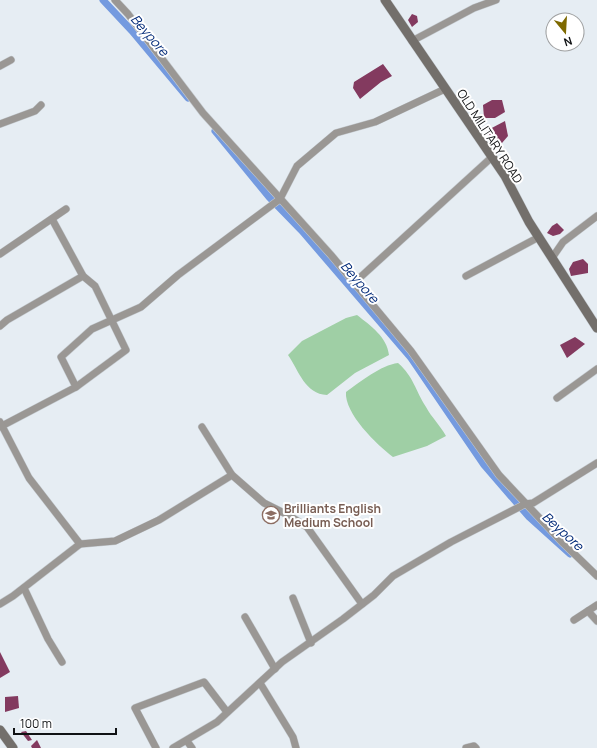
<svg xmlns="http://www.w3.org/2000/svg" width="597" height="748" font-family="Manrope,sans-serif">
<rect width="100%" height="100%" fill="#e6edf3"/>
<g fill="#9fcfa5">
<path d="M357,315C371,326 387,337 389,355L355,373L327,395C305,394 299,371 288,355L302,341L346,318Z"/>
<path d="M398,363C414,377 415,390 426,407C432,418 440,425 446,436L427,446L393,457C377,445 344,413 346,392C360,382 381,365 398,363Z"/>
</g>
<g fill="none" stroke-linecap="round" stroke-linejoin="round">
<g stroke="#749adf" stroke-width="7">
<polyline points="103,0 132,31 188,98"/>
<polyline points="215,131 269,197 302,231 411,358 484,465 529,517 570,554"/>
</g>
</g>
<g fill="#833a5f">
<polygon points="412,14 417,16 418,22 412,27 408,20"/>
<polygon points="383,64 392,76 381,82 360,99 353,88 354,82"/>
<polygon points="492,100 502,100 505,112 495,118 484,118 483,105"/>
<polygon points="505,121 508,136 502,143 493,139 486,131"/>
<polygon points="557,223 564,230 560,234 553,236 547,233 552,226"/>
<polygon points="583,259 588,264 588,273 571,276 569,269 573,262"/>
<polygon points="575,337 585,344 567,358 560,345"/>
<polygon points="267,510 277,516 273,523 263,517"/>
<polygon points="0,652 10,672 0,678"/>
<polygon points="18,696 19,708 5,712 5,697"/>
<polygon points="26,731 32,740 28,741 21,732"/>
<polygon points="37,740 41,748 32,748 31,746"/>
</g>
<g fill="none" stroke-linecap="round" stroke-linejoin="round">
<defs>
<g id="minor">
<polyline points="115,0 128,14 203,113 331,255 411,351 499,475 563,543 597,576"/>
<polyline points="412,41 474,8 496,0"/>
<polyline points="0,66 11,60"/>
<polyline points="0,124 35,111 41,105"/>
<polyline points="52,219 83,276 95,286 126,350 76,387"/>
<polyline points="0,254 66,209"/>
<polyline points="552,258 563,242 597,216"/>
<polyline points="466,276 539,237"/>
<polyline points="354,283 492,157"/>
<polyline points="0,326 7,320 83,276"/>
<polyline points="557,398 597,369"/>
<polyline points="0,427 76,387 61,357 92,329 141,307 178,275 280,199 297,166 336,133 375,122 445,89"/>
<polyline points="202,427 232,475 264,503 288,515 307,527 362,604"/>
<polyline points="80,544 115,541 159,520 232,475"/>
<polyline points="24,588 48,639 62,662"/>
<polyline points="293,598 311,643"/>
<polyline points="0,604 13,596 80,544 29,478 0,422"/>
<polyline points="588,611 597,621"/>
<polyline points="245,617 275,669"/>
<polyline points="574,620 597,605"/>
<polyline points="260,683 293,737 296,748"/>
<polyline points="187,741 192,748"/>
<polyline points="156,748 135,708 204,682 227,712"/>
<polyline points="173,748 217,722 282,662 343,619 374,595 393,576 451,542 525,504 533,503 597,463"/>
<polyline points="466,748 474,746 476,748"/>
</g>
<g id="secondary">
<polyline points="385,0 505,176 529,222 597,328"/>
<polyline points="0,730 13,748"/>
</g>
</defs>
<use href="#minor" stroke="#c4cacf" stroke-width="8"/>
<use href="#secondary" stroke="#c4cacf" stroke-width="10"/>
<use href="#minor" stroke="#9a9794" stroke-width="7"/>
<use href="#secondary" stroke="#736f6b" stroke-width="9"/>
</g>
<defs>
<symbol id="school-ring" viewBox="-11 -11 22 22"><circle r="9.5" fill="#fff" stroke="#8d6e63" stroke-width="1.5"/><path d="M0-5L7-2L0 1L-7-2ZM-4 1L0 2.5L4 1V4Q0 6-4 4Z" fill="#8d6e63"/></symbol>
</defs>
<g fill-rule="evenodd">
<use href="#school-ring" x="261" y="505" width="20" height="20"/>
</g>
<g text-anchor="middle" dominant-baseline="central" stroke-width="4" stroke-linejoin="round" paint-order="stroke">
<g font-size="12" fill="#101214" stroke="#fff">
<text transform="translate(490 136) rotate(57)">OLD MILITARY ROAD</text>
</g>
<g font-size="12" font-weight="bold" fill="#785e54" stroke="#fff" text-anchor="start">
<text x="284" y="508">Brilliants English<tspan x="284" dy="14">Medium School</tspan></text>
</g>
<g font-size="13" font-style="italic" fill="#022a78" stroke="#fff">
<text transform="translate(150 35) rotate(49)">Beypore</text>
<text transform="translate(360 282) rotate(49)">Beypore</text>
<text transform="translate(563 531) rotate(42)">Beypore</text>
</g>
</g>
<g transform="translate(565 32) rotate(162)"><circle r="19" fill="#ffffff" stroke="#9fa0a1"/>
<path d="M0-3L7 15L0 10L-7 15Z" fill="#7e6900"/>
<text y="-6" font-size="11" font-weight="bold" text-anchor="middle" fill="#101214">N</text>
</g>
<path d="M14 728v6h102v-6" fill="none" stroke="#101214" stroke-width="2"/>
<text x="20" y="728" font-size="12" fill="#101214" stroke="#ffffff" stroke-width="3" paint-order="stroke">100 m</text>
</svg>
